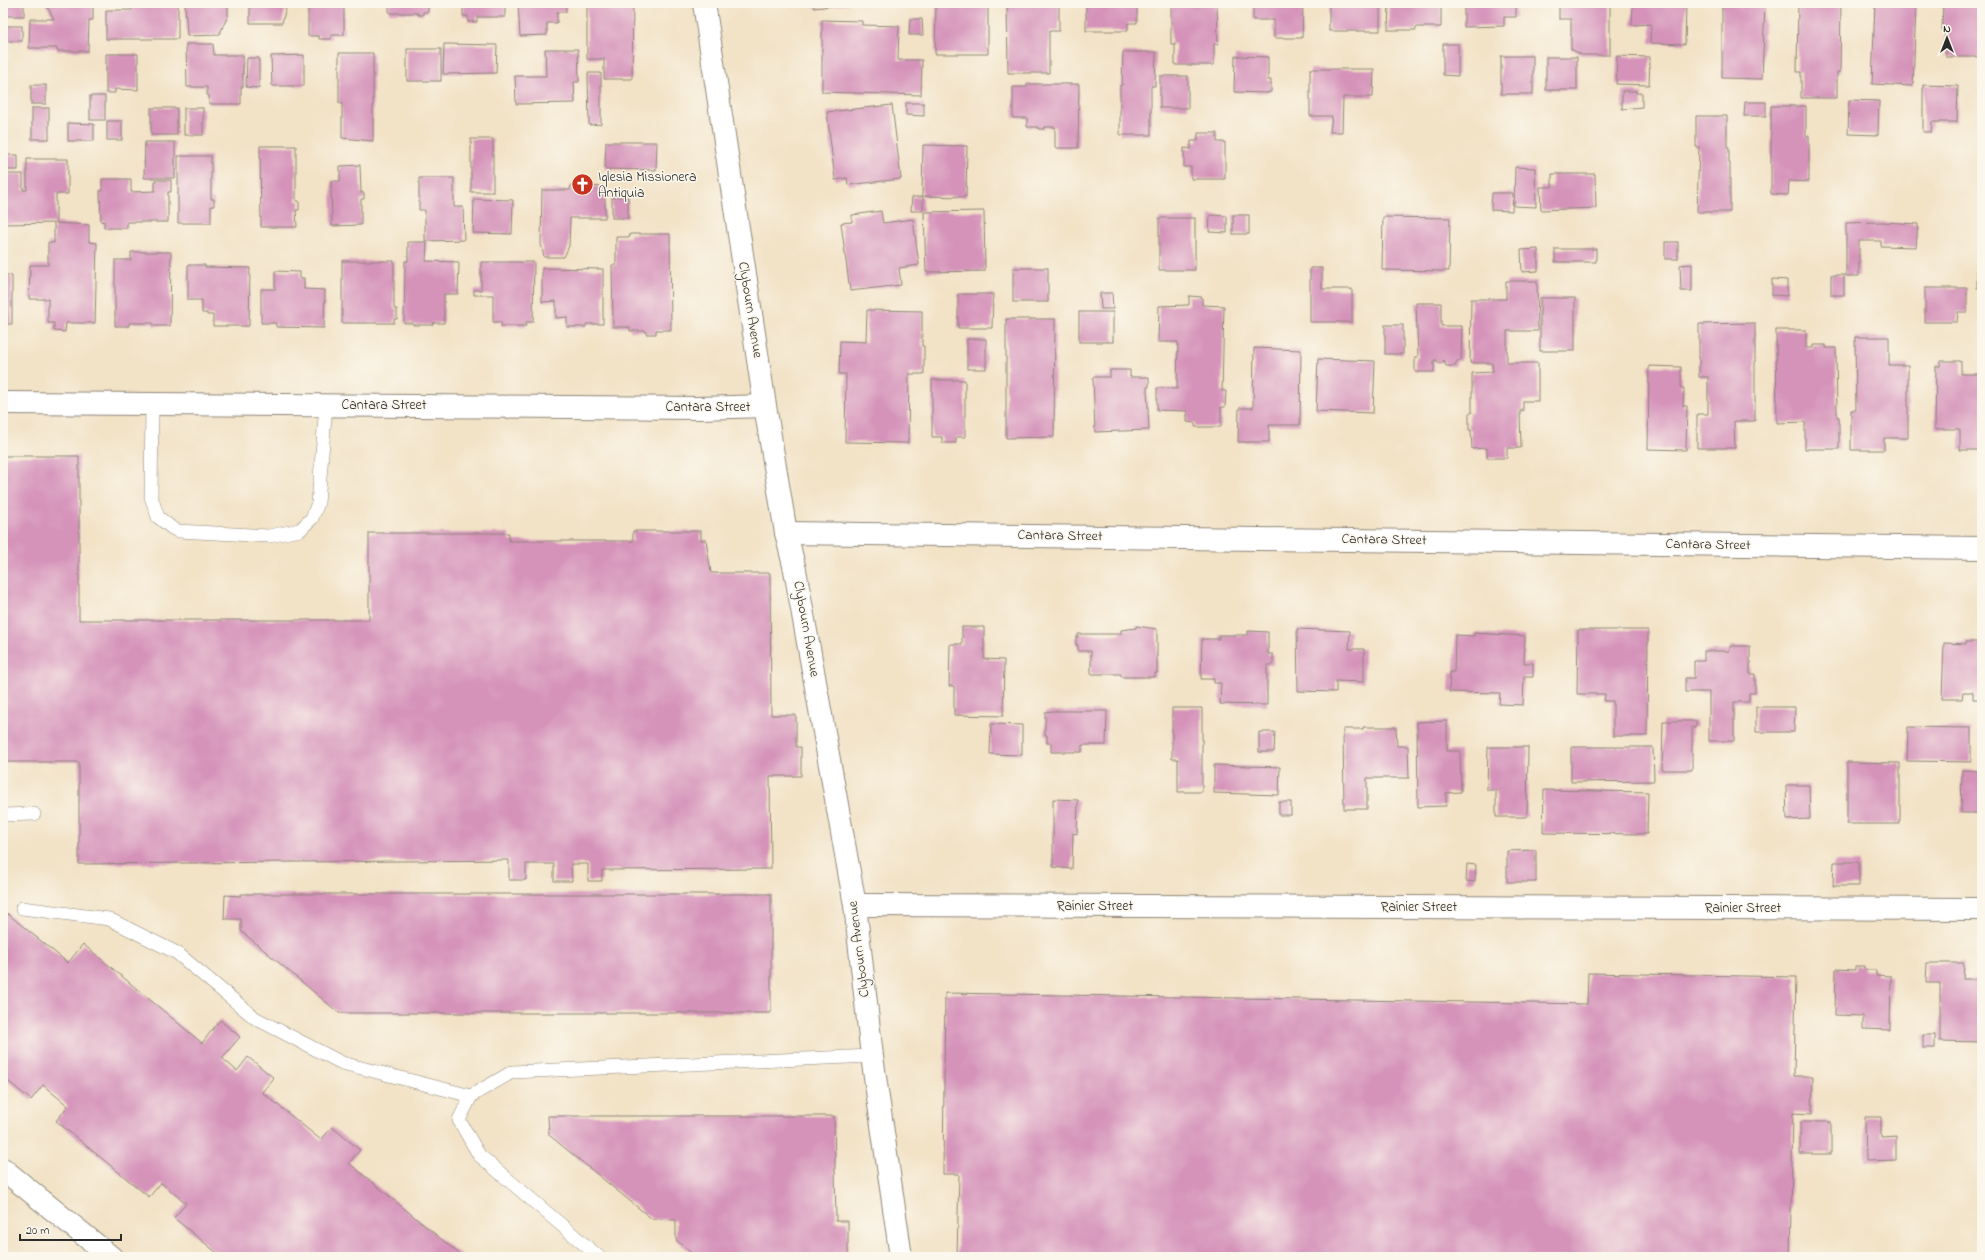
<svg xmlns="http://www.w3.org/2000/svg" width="1985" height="1260" font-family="'Indie Flower',sans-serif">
<rect width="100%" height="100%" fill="#fbf7ec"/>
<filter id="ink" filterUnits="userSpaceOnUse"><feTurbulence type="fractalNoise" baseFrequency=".025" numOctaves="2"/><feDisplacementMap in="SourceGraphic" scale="8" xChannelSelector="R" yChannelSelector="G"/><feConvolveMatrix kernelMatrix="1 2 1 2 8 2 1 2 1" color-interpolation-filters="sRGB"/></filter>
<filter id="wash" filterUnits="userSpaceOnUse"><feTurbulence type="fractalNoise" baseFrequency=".012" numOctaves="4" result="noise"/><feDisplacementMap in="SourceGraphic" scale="16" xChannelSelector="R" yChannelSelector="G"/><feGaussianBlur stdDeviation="0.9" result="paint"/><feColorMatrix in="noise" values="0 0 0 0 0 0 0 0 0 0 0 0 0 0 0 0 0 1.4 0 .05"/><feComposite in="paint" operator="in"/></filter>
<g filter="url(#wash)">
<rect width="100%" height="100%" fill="#f2e2c6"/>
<g id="blocks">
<g fill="#d593ba">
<rect x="3" y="3" width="21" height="13"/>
<polygon points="45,3 93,3 93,20 89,20 88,51 57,51 57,48 29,48 30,19 54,19"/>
<polygon points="132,3 178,3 178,39 106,39 106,10 132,10"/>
<polygon points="185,3 228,3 228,16 219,35 187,36"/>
<polygon points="250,3 287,3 282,23 250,23"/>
<polygon points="308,3 344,3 344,35 331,35 331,39 319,39 319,36 308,36"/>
<polygon points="389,3 428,3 428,12 423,12 423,15 418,15 418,13 389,13"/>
<polygon points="463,3 505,3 505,17 477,17 477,22 468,22 468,16 463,16"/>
<polygon points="518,3 566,3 566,12 557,12 557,23 547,23 547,35 520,36"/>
<polygon points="587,3 633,3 632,79 604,79 604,59 587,59"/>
<polygon points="814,3 849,3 849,4 814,8"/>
<polygon points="936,3 988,3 988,54 935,54"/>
<polygon points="1007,3 1059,3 1059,31 1049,31 1049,73 1008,73"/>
<polygon points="1086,3 1137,3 1137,23 1128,23 1128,31 1086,31"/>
<polygon points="1171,3 1217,3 1218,44 1214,44 1214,65 1175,65 1175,44 1171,44"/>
<polygon points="1253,3 1303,3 1302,38 1274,38 1274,20 1253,20"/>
<rect x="1329" y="3" width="51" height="28"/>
<polygon points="1389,3 1441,3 1441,27 1416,27 1416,30 1388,30"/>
<polygon points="1464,3 1521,3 1521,5 1516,5 1516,17 1504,17 1504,26 1464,27"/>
<polygon points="1559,3 1610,3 1610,55 1582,55 1571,49 1571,19 1559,19"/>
<polygon points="1633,3 1686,3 1685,44 1650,43 1651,24 1632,25"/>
<polygon points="1722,3 1765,3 1762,79 1722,78"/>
<polygon points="1798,3 1841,3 1840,72 1837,72 1837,98 1801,98 1801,72 1797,72"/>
<polygon points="1875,3 1916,3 1913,86 1872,84"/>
<polygon points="1943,3 1982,3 1982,57 1946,57 1945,30 1942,30"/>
<polygon points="910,19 922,19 923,35 909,35"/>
<polygon points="822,20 862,21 862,25 899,26 898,60 922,60 921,95 822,92"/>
<rect x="3" y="26" width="19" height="15"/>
<polygon points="186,44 213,44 214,55 243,55 243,87 241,87 241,104 209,104 209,95 207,95 207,87 187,87"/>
<polygon points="444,44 497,45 496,73 443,74"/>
<polygon points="1443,44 1458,44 1458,76 1443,75"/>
<rect x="407" y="49" width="34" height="32"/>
<polygon points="545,49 578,49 579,82 574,82 575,103 516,104 515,76 546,76"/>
<polygon points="1123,52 1156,52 1155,86 1151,86 1151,135 1120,135 1120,85 1122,85"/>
<polygon points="339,53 373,53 373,141 342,138 342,103 339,103"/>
<polygon points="106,54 138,54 138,90 115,89 115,93 106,93"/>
<polygon points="304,55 304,86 272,86 271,56"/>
<polygon points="1235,56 1268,57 1268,80 1271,80 1271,92 1268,92 1268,93 1234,92"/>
<rect x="1501" y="56" width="32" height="38"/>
<polygon points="1617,56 1650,57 1649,85 1616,84"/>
<rect x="1546" y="57" width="31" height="33"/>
<polygon points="247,58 259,58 259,88 246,87"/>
<polygon points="1310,69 1374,69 1373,97 1343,97 1342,132 1330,132 1332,116 1310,116"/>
<polygon points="588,73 601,73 601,124 589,125"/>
<rect x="1160" y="76" width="28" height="32"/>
<polygon points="1027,84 1079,84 1078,148 1055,148 1055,127 1044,127 1044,129 1038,129 1038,127 1027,127 1027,118 1013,118 1013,87 1027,87"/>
<rect x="31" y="85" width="15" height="19"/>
<polygon points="1923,85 1958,86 1957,122 1932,122 1931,132 1923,132"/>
<polygon points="1622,91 1636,91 1636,93 1642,93 1642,107 1622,109"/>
<rect x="90" y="96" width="15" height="24"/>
<polygon points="1849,100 1879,101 1878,135 1848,134"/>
<polygon points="1745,102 1766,102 1766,116 1744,116"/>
<polygon points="906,103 924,103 924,116 906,115"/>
<polygon points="892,105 901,179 848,185 847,178 835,180 827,112"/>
<polygon points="1771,106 1806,106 1806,136 1809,136 1809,182 1789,181 1788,195 1771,194"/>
<rect x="32" y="108" width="17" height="31"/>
<rect x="151" y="108" width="26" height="27"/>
<rect x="184" y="108" width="19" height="27"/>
<polygon points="1696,116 1727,116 1727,147 1729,147 1729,163 1730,163 1730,212 1697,212 1699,147 1696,147"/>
<rect x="107" y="121" width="15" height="19"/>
<polygon points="68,123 94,124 94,141 68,141"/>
<polygon points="1198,133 1217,133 1217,142 1225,142 1225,179 1191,179 1191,167 1184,167 1184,148 1191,149 1191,141 1198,141"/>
<rect x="471" y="139" width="22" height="53"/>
<polygon points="145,142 175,142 175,178 144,178"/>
<polygon points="606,142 657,142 656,170 605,169"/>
<polygon points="3,145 5,145 5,155 18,155 18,170 5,170"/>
<polygon points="923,145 967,146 966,197 922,196"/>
<polygon points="260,146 296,146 296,201 299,201 299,210 296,210 297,227 261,227"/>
<polygon points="178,156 211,156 211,199 214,199 214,206 211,206 211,223 178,223"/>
<polygon points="27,159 68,159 68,194 56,194 56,223 89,225 89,242 97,243 95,323 66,323 65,332 54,331 54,323 48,323 48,299 29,299 30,265 48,265 48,242 54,243 54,223 3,224 3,174 23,174 23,190 27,190"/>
<polygon points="360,165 361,193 364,193 364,199 361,199 361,225 332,226 331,181 340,181 340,166"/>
<polygon points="1515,167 1535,168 1536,207 1514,206"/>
<polygon points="1552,174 1595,174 1596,208 1541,210 1540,187 1552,187"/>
<polygon points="419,178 454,178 454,207 463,207 464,240 425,241 425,210 419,210"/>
<polygon points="102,179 131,179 131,192 155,191 155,180 171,180 171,192 168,192 168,222 127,222 127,228 104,228 104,221 101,222 100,191 102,191"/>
<polygon points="571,185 605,187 605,218 570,218 569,246 564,257 544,257 541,244 542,190 570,190"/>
<polygon points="1492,193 1513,193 1512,211 1491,210"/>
<rect x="612" y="197" width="16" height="21"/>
<polygon points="912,197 923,197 923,211 911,211"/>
<polygon points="474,199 513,200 512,234 473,233"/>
<polygon points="881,211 883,223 913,219 919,265 899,268 901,285 850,291 841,223 852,222 852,215"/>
<polygon points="984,211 985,271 926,272 924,212"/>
<polygon points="1210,215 1227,216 1227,233 1209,232"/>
<rect x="1233" y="215" width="16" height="19"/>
<polygon points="1383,217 1450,218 1449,271 1382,270"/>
<rect x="1159" y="218" width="36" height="52"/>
<polygon points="1882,222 1918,224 1916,247 1881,246 1881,241 1859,241 1859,276 1846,276 1846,223"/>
<polygon points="630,234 670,234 671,330 656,330 656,334 646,334 646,331 630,331 630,327 613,327 612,265 616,265 616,237 630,237"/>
<polygon points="408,242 427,242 426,261 459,262 458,294 444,294 444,323 433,323 433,325 413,325 413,323 404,323 405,261 408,261"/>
<rect x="1665" y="242" width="13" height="17"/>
<polygon points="1538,249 1538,271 1522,272 1521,250"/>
<rect x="1555" y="249" width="41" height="13"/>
<polygon points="131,252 171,252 170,326 153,326 153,323 129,323 129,326 115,326 115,260 131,260"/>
<polygon points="342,261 394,261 394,309 397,309 397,319 394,319 394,323 342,323"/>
<polygon points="481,262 534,262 533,322 526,322 526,326 501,326 501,322 493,322 493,295 474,295 474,290 481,290"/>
<polygon points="1692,264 1692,291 1681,291 1680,265"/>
<polygon points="188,265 205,265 205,267 250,268 249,326 213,326 213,315 207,315 207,313 202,313 202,300 188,300"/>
<polygon points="542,268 603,269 603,324 586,324 586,327 567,327 567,317 556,318 556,301 542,302"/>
<rect x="1013" y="268" width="35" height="34"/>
<polygon points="1310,268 1322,268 1322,289 1352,289 1352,322 1310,322"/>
<polygon points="275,271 300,272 300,278 304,278 304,289 325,290 324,328 276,327 276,323 261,323 261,289 275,289"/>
<polygon points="1977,271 1982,272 1982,288 1977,288"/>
<polygon points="3,274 12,276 12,324 3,324"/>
<rect x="1831" y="275" width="13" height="20"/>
<polygon points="1772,279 1787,280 1787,296 1772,295"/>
<polygon points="1506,281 1537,281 1538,331 1507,331 1507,363 1538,363 1538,401 1523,401 1523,411 1520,411 1521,448 1507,448 1507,458 1487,458 1487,448 1472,449 1471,430 1469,430 1469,413 1472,413 1472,373 1493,372 1492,363 1470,363 1471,299 1506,299"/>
<polygon points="1925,288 1967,288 1967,312 1958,312 1957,322 1925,322"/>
<polygon points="1100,293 1112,293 1113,309 1101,309"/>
<polygon points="958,294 993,294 992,328 958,328"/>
<polygon points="1189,296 1202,297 1202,305 1224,306 1222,391 1226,391 1225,407 1221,407 1221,427 1195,427 1195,423 1187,422 1187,411 1157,410 1157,388 1177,389 1178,342 1158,342 1159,306 1189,305"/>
<rect x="1540" y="298" width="35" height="53"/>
<polygon points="1416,303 1441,303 1441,326 1462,326 1461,361 1457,361 1455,366 1446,366 1444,360 1443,363 1437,363 1437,360 1434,360 1434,372 1415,372 1415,357 1418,357"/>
<polygon points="867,310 922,311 922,346 924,346 924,374 909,374 908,443 845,442 846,374 839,374 840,341 866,342"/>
<rect x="1079" y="312" width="34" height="30"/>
<polygon points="1006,319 1055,319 1054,437 1006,438"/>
<polygon points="1755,323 1755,421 1734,421 1735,448 1697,448 1697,414 1708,414 1708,377 1699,377 1699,324"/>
<rect x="1385" y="325" width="18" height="29"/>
<polygon points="1776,330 1806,330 1806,348 1813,348 1813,345 1826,345 1826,348 1836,348 1837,417 1839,417 1839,449 1805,449 1805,422 1777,423"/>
<polygon points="1855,337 1889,337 1889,365 1908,365 1908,438 1884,438 1884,450 1851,450 1851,410 1856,410"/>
<rect x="967" y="339" width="19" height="30"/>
<polygon points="1254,348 1301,350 1300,425 1269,425 1269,442 1238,442 1239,408 1253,408"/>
<polygon points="1318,359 1375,361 1373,413 1316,411"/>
<polygon points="1940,361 1961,361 1961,374 1982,374 1982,450 1960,450 1960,429 1935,429 1936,366 1940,366"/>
<polygon points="1649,366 1681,367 1681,388 1684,388 1683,406 1687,406 1686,450 1648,449"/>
<polygon points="1110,370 1130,370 1130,377 1149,377 1149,387 1147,387 1149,430 1095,432 1093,377 1110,377"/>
<polygon points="932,380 965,380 965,437 956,437 956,443 942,443 942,437 932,437"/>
<polygon points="3,456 79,456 79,620 369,620 369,533 509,533 509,541 633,541 633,531 701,531 701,540 706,540 711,573 770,573 771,715 796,715 796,747 801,747 801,776 770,776 771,869 602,870 602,881 588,881 588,864 571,864 572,881 554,881 554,864 526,864 526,880 509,880 509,860 79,864 79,762 3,762"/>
<polygon points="1136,626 1157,629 1157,673 1155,673 1155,677 1121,677 1121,674 1091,674 1091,651 1078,651 1078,645 1076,645 1076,637 1078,637 1078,634 1121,634 1121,630 1136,628"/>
<polygon points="962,627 984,627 984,659 1004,660 1003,716 954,715 954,686 949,686 950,644 962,644"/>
<polygon points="1297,629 1350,631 1349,649 1364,649 1364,682 1336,681 1336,692 1298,691"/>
<polygon points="1578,630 1648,630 1647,736 1613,736 1613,701 1604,701 1605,694 1577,694"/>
<polygon points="1248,631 1268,632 1268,654 1273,654 1273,665 1267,665 1267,705 1220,704 1221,683 1214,683 1214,679 1201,679 1202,639 1219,639 1219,635 1248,635"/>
<polygon points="1474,633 1525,636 1524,663 1533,663 1533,677 1524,677 1523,705 1499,704 1500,693 1449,692 1450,672 1454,672 1455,635 1474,636"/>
<polygon points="1966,642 1977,642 1977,644 1982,644 1982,699 1973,699 1973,692 1963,692 1962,699 1942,699 1944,643 1966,644"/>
<polygon points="1730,646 1750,646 1750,674 1755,674 1755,693 1749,693 1749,702 1734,702 1734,741 1709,741 1709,692 1685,692 1685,678 1694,678 1694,661 1704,661 1704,651 1730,651"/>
<polygon points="1756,707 1795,707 1794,732 1756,732"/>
<polygon points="1172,708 1202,708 1202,792 1178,792 1178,759 1172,759"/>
<polygon points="1052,711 1107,711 1106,745 1082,745 1082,752 1051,752 1051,743 1047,743 1047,735 1045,735 1045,712"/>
<polygon points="1447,721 1447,751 1460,751 1461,792 1446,793 1446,806 1418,807 1417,722"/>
<polygon points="1663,721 1696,721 1696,727 1692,727 1692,770 1662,770"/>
<polygon points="991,724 1022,725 1022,755 990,754"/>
<polygon points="1363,727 1396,727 1397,746 1408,746 1409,778 1367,778 1367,809 1344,809 1343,729 1363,729"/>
<polygon points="1908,727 1971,728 1971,762 1907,761"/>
<polygon points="1259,732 1275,732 1274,752 1259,752"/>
<polygon points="1488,747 1528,747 1527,817 1496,817 1496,790 1487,790"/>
<polygon points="1571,747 1653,747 1654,781 1571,782"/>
<polygon points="1847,762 1900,763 1900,824 1847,824"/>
<polygon points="1214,765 1280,767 1279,795 1214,793"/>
<polygon points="1962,770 1982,771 1982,813 1961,813"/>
<polygon points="1786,785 1809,785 1810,819 1787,820"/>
<polygon points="1544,790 1648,792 1647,834 1543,833"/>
<polygon points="1053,799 1078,800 1077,834 1073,833 1072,869 1053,867"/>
<rect x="1279" y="802" width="12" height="13"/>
<polygon points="1536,850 1536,882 1507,882 1507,851"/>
<polygon points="1834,862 1859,862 1859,886 1833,886"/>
<polygon points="1467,864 1476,865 1475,882 1466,881"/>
<polygon points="241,894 771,894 771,1013 339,1013 241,931 241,919 224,919 225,895 241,896"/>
<polygon points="3,910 68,963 83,944 202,1043 220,1020 240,1037 222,1058 237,1071 248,1057 274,1078 262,1092 321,1140 332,1127 360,1150 349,1163 463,1257 222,1257 174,1218 186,1203 161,1183 149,1197 56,1121 68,1106 43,1085 31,1100 3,1077"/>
<polygon points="1927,963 1964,963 1963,979 1982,979 1982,1042 1940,1041 1940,983 1926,983"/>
<polygon points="1855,966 1864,966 1864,970 1876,970 1876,975 1891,976 1890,1030 1863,1029 1863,1016 1835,1015 1836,969 1855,970"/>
<polygon points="1588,973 1796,977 1794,1076 1813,1076 1812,1114 1793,1113 1790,1257 957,1257 959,1174 943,1174 945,993 1587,1004"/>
<rect x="1923" y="1035" width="12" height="13"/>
<polygon points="548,1116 834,1116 836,1221 848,1221 848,1257 696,1257 676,1240 676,1220 652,1219 549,1135"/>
<polygon points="1865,1117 1881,1117 1881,1137 1896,1136 1896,1160 1866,1161"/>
<rect x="1800" y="1122" width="31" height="32"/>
</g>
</g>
</g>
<g filter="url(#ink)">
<use href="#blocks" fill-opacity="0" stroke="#8e8678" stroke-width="1"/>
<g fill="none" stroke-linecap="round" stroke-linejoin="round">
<defs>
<g id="lane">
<polyline points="152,404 151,497 158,517 172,528 178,531 269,536 300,530 312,518 318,503 326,405"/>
<polyline points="3,815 34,814"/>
<polyline points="22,908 109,919 177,953 255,1018 342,1063 471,1096"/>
<polyline points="599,1257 479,1155 459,1120 471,1096 512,1072 872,1056"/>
</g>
<g id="street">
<polyline points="704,3 765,406 786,533 795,570 855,905 872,1056 901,1257"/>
<polyline points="3,403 699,408 765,406"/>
<polyline points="786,533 1982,548"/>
<polyline points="855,905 1982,909"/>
<polyline points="3,1169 111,1257"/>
</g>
</defs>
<use href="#lane" stroke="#8e8678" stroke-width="14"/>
<use href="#street" stroke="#8e8678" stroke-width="24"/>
<use href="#lane" stroke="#fff" stroke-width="13"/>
<use href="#street" stroke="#fff" stroke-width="22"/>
</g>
</g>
<defs>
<symbol id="church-disc" viewBox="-11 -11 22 22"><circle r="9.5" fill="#c8321e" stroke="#fbf7ec"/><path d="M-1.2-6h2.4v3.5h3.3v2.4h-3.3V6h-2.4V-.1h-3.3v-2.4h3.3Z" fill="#fff"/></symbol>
</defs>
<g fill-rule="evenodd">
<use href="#church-disc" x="570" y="172" width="25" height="25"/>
</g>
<g text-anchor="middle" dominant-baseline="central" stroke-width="3" stroke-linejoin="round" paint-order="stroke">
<g font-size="14" fill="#2b2b2b" stroke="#fbf7ec" text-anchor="start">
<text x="598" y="177">Iglesia Missionera<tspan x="598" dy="16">Antiquia</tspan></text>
</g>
<g font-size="14" fill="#2b2b2b" stroke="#fbf7ec">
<text transform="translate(750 310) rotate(81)">Clybourn Avenue</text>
<text x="384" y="405">Cantara Street</text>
<text x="708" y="407">Cantara Street</text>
<text transform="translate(1060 536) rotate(1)">Cantara Street</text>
<text transform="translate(1384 540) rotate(1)">Cantara Street</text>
<text transform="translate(1708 545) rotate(1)">Cantara Street</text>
<text transform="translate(806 629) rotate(80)">Clybourn Avenue</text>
<text x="1095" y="906">Rainier Street</text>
<text x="1419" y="907">Rainier Street</text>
<text x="1743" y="908">Rainier Street</text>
<text transform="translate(859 949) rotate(-97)">Clybourn Avenue</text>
</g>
</g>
<rect width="1985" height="1260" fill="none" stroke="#fbf7ec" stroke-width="16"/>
<g transform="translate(1947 38)" stroke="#fbf7ec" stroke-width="3" paint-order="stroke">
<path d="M0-3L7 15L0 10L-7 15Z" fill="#2b2b2b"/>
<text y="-6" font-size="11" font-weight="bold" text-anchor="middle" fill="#2b2b2b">N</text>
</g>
<path d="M20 1234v6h101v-6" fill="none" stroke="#2b2b2b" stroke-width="2"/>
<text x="26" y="1234" font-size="12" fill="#2b2b2b" stroke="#fbf7ec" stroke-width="3" paint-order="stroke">20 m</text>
</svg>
